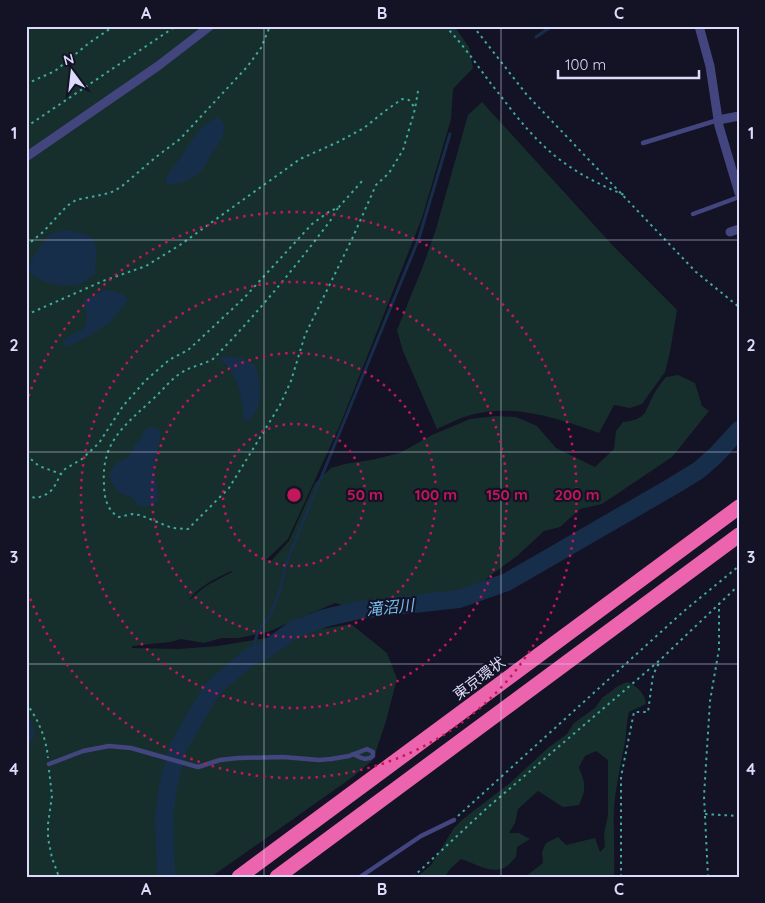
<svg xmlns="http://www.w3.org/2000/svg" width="765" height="903" font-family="Quicksand,'Noto Sans JP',sans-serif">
<rect width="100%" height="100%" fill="#141225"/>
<g fill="#162f2c" fill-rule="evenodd">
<path d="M26,26H454L469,47L473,68L453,89L451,119L422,218L340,425L288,539L266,560L271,561L289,541L315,483L331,468L345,464L371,460L400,453L432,435L470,419L495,416L516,417L537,426L556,448L595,467L614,449L616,431L623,422C648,419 644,412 654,394C657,388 662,382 666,377L678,375L695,383L702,406L709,411L672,457L602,504L580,509L560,527L544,531L517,556L491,575L478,587L402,600L346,606L335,603L268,632L238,638H222L204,643L181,639L170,642L132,646V648L179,649L218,646L351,624L387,653L397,679L386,721L373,760L354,776L211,877H26ZM231,571L232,572L206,586L189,600C199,586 215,579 231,571Z"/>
<path d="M482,102L615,248L677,310L670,352L665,372L642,404L630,408L614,405L599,433C557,418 514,403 470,415C459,418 448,424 437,429L403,351L397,330L423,266L436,229L468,115Z"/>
<path d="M627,682C636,685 645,693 646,704L629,712C626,722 627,732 625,742C621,764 616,785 614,807C613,830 615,854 614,877H525L543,863L542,852L546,843L558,837L566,845L595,838L600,852L605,847L604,834L608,815V760L596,751L585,756L579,767C585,784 587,788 579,805L563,807L538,791L518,809L515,823L509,833H519L530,839L517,847L516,857C513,860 508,866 504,868C490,874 474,863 461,859L450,869L445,877H417L431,865L454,828L463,819L510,783L549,747L567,734L574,723L595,708L602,698L618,686Z"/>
</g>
<g fill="#172e4a">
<path d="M219,117C231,129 219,144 211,155C207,162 203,171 197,175C190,180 176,186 167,184L166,180C170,168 174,167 181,157C191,142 200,123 219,117Z"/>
<path d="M65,230C101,235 97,241 95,273C90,278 81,285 74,285C60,287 37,282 28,271C31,259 40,244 49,236C53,232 60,231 65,230Z"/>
<path d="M104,290C113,290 121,292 128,299L126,303C121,308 116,315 111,321C101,329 78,344 65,346L63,341C70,334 78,333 85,327L87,316L84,299L96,295Z"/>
<path d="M223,356L241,358L255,365C261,382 265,410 247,421L243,419C245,406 237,378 229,368C227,364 223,363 220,359Z"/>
<path d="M150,427L157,428L161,433L153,475L157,485L158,501C151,507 146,508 137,505L134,499C119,492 111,491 110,472C112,469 115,464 118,462C122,459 126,459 129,456C135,449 131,444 141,439C142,433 144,429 150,427Z"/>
<polygon points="26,714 31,720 35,735 32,740 26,744"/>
</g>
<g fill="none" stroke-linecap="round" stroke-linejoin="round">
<g stroke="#172e4a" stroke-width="3">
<polyline points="536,37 552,26"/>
<polyline points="251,656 258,631 269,617 279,593 286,564 419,238 450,134"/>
</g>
<polyline stroke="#172e4a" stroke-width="18" points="166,877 164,817 168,786 178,747 211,691 221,681 251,656 265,650 295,629 325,618 359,610 459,599 507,582 673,486 699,470 716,455 739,430"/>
<g stroke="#3eab9e" stroke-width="2" stroke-dasharray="2.5 4" stroke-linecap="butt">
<path d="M445,26C466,47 481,72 500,95C518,119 539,145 563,162C582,176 603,186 624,195"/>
<polyline points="473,26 527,95 696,272 739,307"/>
<polyline points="26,84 55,71 89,43 114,26"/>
<polyline points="26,127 176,26"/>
<path d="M338,208C335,212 333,217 330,221C294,269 255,316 213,359C203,365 191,366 181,373C170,380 163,390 153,399C125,425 101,442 104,484C104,497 107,511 119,517L132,514L140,515L172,528L188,529L229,488L280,405L291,381L305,335L352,239L376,185L389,173L403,150L415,109L418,91"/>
<polyline points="26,246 43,232 67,206 76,200 110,193 121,187 156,157 180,139 247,67 261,48 270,26"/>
<polyline points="26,315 103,281 146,266 180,245 300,159 338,142 364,128 385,111 402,99 409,100 415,108"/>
<polyline points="26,455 39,466 61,474"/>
<polyline points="26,496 37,498 47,494 53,489 61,474 65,469 82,459 99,443 123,406 145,381 169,360 188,350 198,341 244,298 312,224 330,211 338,208 363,180"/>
<path d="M26,703C38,719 46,737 48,758"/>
<polyline points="49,770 52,796 48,824 48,838 52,858 59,877"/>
<polyline points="705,814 739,816"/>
<polyline points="458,816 684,611 739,566"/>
<polyline points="413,877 487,808 660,660 739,585"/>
<polyline points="621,877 621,777 634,712 648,712 653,675 659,663"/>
<polyline points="708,877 704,796 710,701 719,649 719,603"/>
</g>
<g stroke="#43457f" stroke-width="4.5">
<polyline points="643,143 718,120"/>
<polyline points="693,214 739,197"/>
<path d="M49,764L83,751L109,746L131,748L198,767L220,760L238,758L283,757L319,760L331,759L349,756L367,749L373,752V756C366,762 360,757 353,754"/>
<polyline points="360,877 421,836 454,820"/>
</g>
<g stroke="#43457f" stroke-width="9">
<polyline points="699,26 710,66 719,126 739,193"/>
<polyline points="718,120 739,116"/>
<polyline points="26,157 158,66 210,26"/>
<polyline points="730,232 739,229"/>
</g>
<g stroke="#ec64ae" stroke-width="15">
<polyline points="239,877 739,507"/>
<polyline points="277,877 739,535"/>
</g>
</g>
<path fill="none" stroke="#dddbfb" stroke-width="1" stroke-opacity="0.55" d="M264,26V877M501,26V877M26,240H739M26,452H739M26,664H739"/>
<g fill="none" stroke="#c2185b" stroke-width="2.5" stroke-dasharray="2.5 5">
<circle cx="294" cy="495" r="71"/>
<circle cx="294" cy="495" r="142"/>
<circle cx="294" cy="495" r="213"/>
<path d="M26 403A283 283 0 1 1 26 587"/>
</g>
<g text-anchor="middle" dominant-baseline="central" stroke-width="4.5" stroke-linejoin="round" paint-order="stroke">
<g font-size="15" fill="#dddbfb" stroke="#141225">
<text transform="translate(479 678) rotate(-37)">東京環状</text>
</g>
<g font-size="16" font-style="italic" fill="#75beee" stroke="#141225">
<text transform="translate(390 607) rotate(-6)">滝沼川</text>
</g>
</g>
<circle cx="294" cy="495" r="8" fill="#c2185b" stroke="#141225" stroke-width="2.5"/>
<g font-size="15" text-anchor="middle" font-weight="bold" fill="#c2185b" stroke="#141225" stroke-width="4.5" stroke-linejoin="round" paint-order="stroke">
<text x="365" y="500">50 m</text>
<text x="436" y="500">100 m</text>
<text x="507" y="500">150 m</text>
<text x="577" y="500">200 m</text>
</g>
<rect width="765" height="903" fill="none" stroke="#141225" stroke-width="55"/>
<g transform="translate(72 72) rotate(345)" stroke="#141225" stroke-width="4" paint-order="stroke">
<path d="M0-4L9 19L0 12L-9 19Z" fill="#dddbfb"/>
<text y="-8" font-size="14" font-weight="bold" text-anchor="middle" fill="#dddbfb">N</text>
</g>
<path d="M558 70v8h141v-8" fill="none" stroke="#dddbfb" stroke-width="2.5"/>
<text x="565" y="70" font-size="15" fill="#dddbfb" stroke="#141225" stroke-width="4" paint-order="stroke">100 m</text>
<rect x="28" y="28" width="710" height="848" fill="none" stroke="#dddbfb" stroke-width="2"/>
<g font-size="16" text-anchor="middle" font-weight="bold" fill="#dddbfb">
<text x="146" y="19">A</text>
<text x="382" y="19">B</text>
<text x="619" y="19">C</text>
<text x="14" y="139">1</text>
<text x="751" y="139">1</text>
<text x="14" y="351">2</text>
<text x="751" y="351">2</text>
<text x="14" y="563">3</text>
<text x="751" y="563">3</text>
<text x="14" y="775">4</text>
<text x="751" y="775">4</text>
<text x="146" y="895">A</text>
<text x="382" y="895">B</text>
<text x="619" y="895">C</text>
</g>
</svg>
